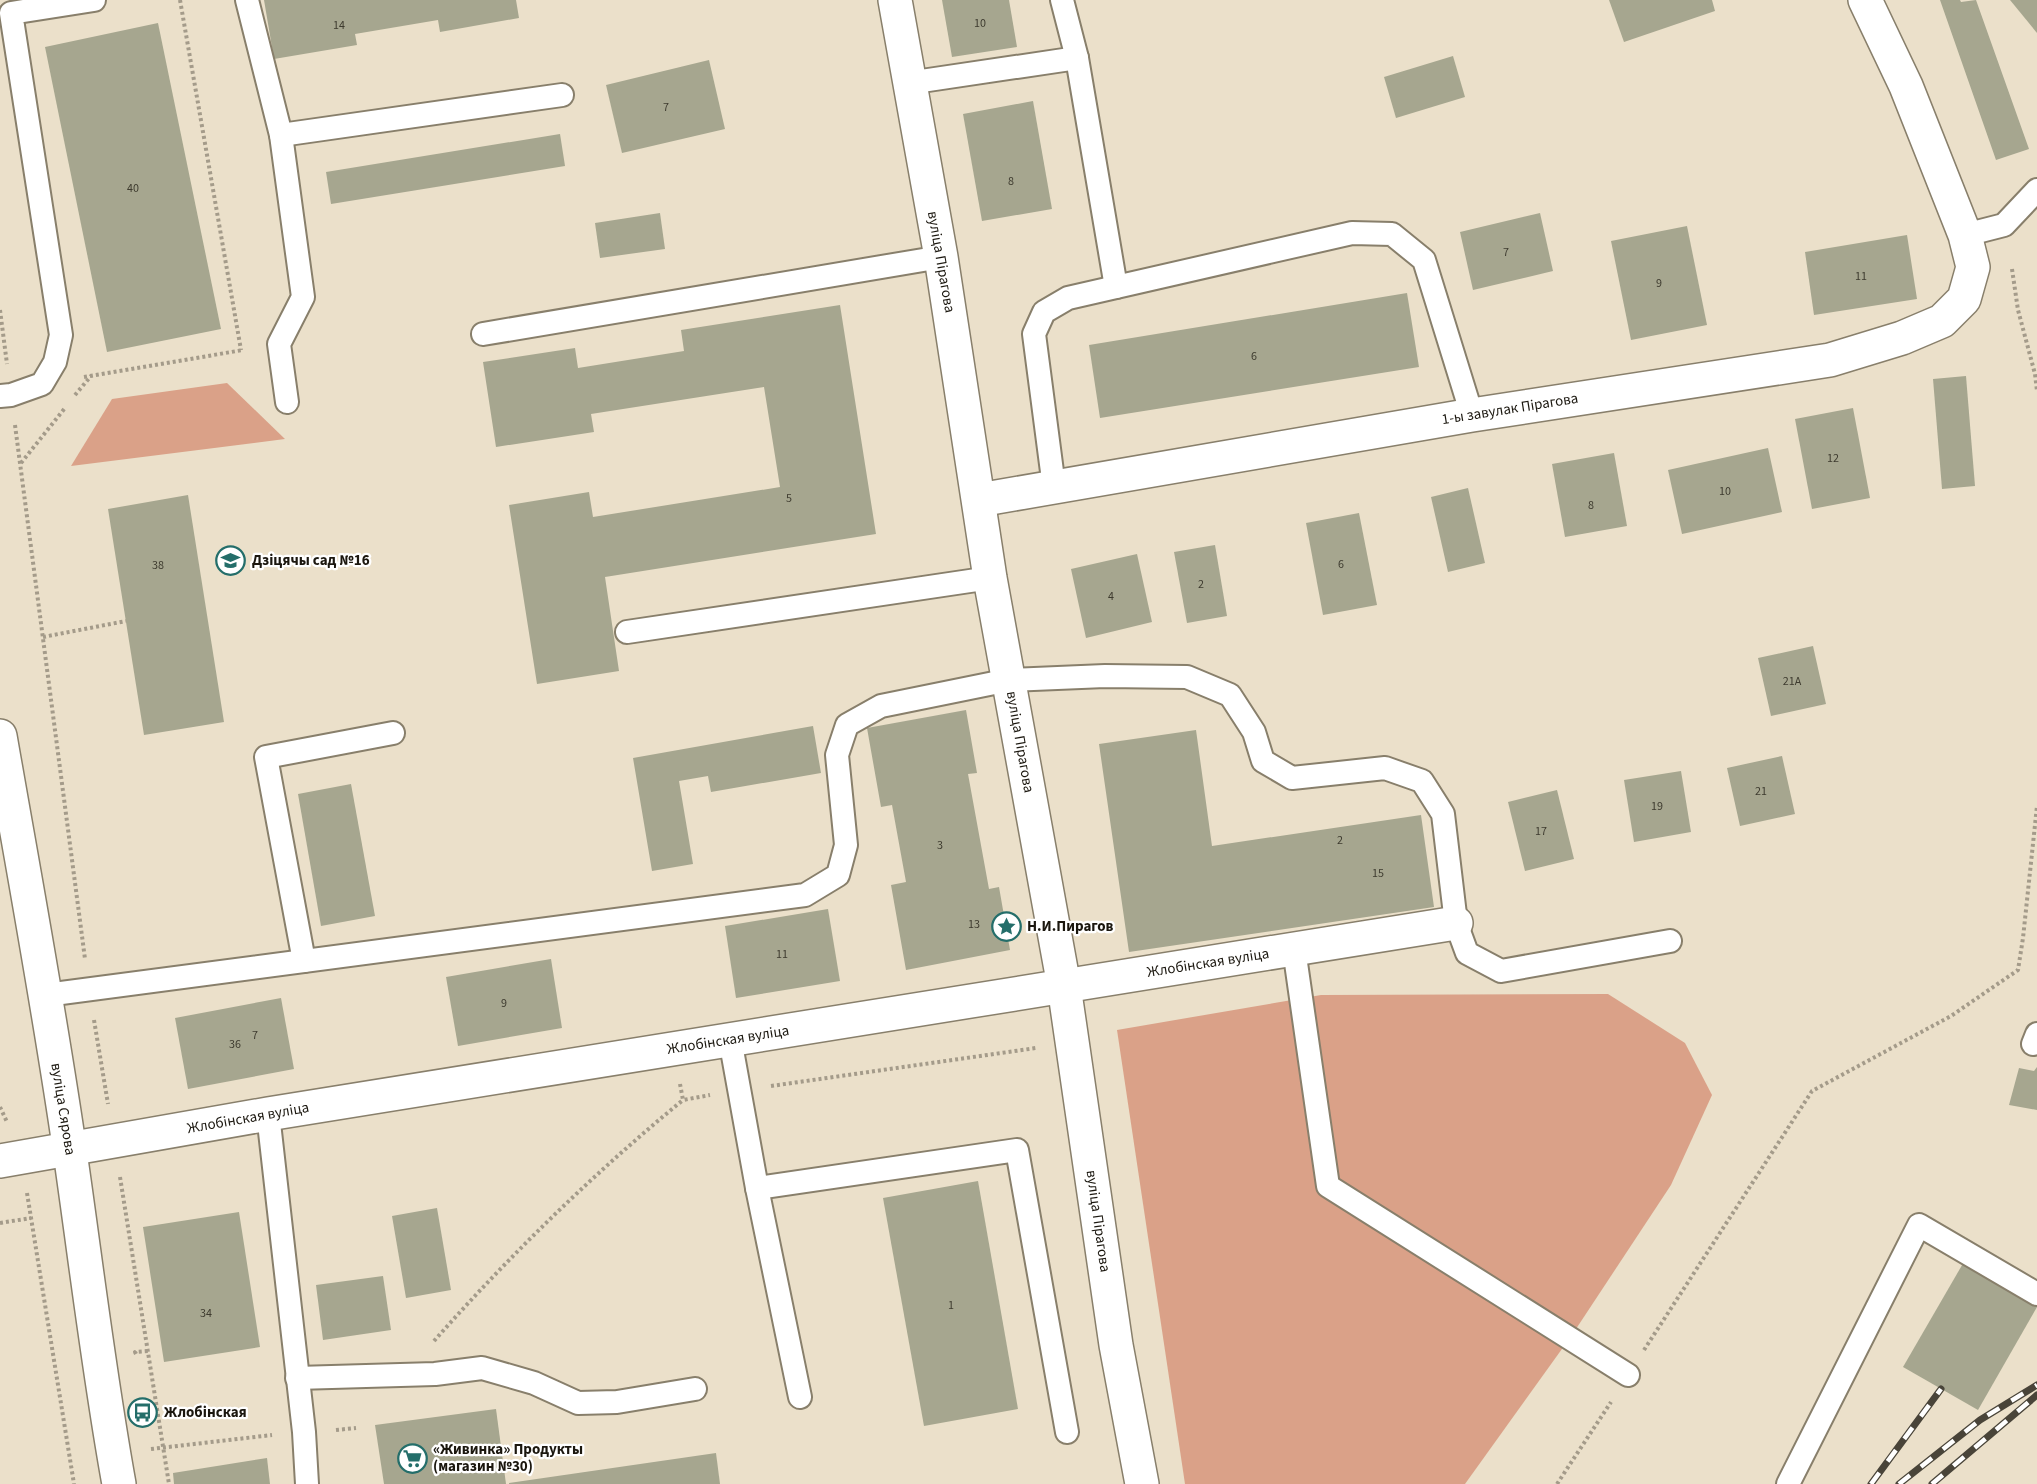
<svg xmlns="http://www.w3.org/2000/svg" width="2037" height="1484" font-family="'Source Sans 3',sans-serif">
<rect width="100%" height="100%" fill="#ebe0ca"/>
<g fill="#daa188">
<polygon points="227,383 285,439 71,466 112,399"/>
<polygon points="1608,994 1685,1043 1712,1095 1671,1185 1572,1335 1465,1484 1185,1484 1117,1030 1321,995"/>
</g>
<g fill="#a6a68f">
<polygon points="264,0 516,0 519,18 440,32 438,20 355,34 357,45 274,59"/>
<polygon points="942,0 1009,0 1017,47 952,57"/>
<polygon points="1609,0 1712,0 1715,11 1624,42"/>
<polygon points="1940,0 1960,0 1961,2 1976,0 2029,149 1996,160"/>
<polygon points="2010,0 2037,0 2037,33"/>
<polygon points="158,23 221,329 107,352 45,47"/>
<polygon points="1453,56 1465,97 1396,118 1384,77"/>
<polygon points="709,60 725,129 622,153 606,85"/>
<polygon points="1033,101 1052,209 982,221 963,114"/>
<polygon points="560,134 565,166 331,204 326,172"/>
<polygon points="660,213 665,249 600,258 595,223"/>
<polygon points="1540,213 1553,271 1473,290 1460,232"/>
<polygon points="1687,226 1707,325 1631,340 1611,241"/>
<polygon points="1907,235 1917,299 1814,315 1805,252"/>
<polygon points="1407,293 1419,367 1100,418 1089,345"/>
<polygon points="840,305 876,534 605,577 619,671 537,684 509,505 589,492 593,517 780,487 764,387 591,414 594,432 496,447 483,362 575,348 578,368 684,351 681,330"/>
<polygon points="1966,376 1975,486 1942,489 1933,379"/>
<polygon points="1853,408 1870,498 1812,509 1795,419"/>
<polygon points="1768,448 1782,512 1682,534 1668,470"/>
<polygon points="1614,453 1627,526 1565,537 1552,464"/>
<polygon points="1468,488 1485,563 1448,572 1431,497"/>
<polygon points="188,495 224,722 144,735 108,509"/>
<polygon points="1359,513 1377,605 1323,615 1306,523"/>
<polygon points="1215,545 1227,616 1187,623 1174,552"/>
<polygon points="1137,554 1152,622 1086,638 1071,569"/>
<polygon points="1813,646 1826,704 1771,716 1758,658"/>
<polygon points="966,710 977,773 968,774 989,889 999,887 1010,950 906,970 891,885 906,882 892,805 881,807 867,728"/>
<polygon points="813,726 821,773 711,792 708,776 679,781 693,864 652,871 633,758"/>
<polygon points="1196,730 1212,846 1421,815 1434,907 1129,952 1099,744"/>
<polygon points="1782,756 1795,814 1740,826 1727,768"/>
<polygon points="1681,771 1691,832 1634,842 1624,780"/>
<polygon points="351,784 375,916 321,926 298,794"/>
<polygon points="1557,790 1574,859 1525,871 1508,802"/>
<polygon points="828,909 840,981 736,998 725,926"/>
<polygon points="551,959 562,1028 458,1046 446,977"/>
<polygon points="281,998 294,1069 188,1089 175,1018"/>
<polygon points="2037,1067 2037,1110 2009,1105 2019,1068 2034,1071"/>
<polygon points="978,1181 1018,1409 924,1426 883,1198"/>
<polygon points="437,1208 451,1290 406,1298 392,1216"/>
<polygon points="239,1212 260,1347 164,1362 143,1227"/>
<polygon points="1965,1260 2037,1301 2037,1307 1978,1410 1903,1367"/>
<polygon points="383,1276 391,1330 323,1340 316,1285"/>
<polygon points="496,1409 506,1484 384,1484 375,1425"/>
<polygon points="716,1453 720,1484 509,1484 509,1483"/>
<polygon points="267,1458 270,1484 174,1484 173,1473"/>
</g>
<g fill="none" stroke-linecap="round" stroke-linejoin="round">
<defs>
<g id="service">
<polyline points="247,0 281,135 303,297 279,344 287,402"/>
<polyline points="1062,0 1077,58 1116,287"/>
<polyline points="908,83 1077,58"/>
<polyline points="281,135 562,95"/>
<polyline points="1965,235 2004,225 2037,190"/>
<polyline points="483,334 941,257"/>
<polyline points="0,396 11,395 42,384 55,362 61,335 11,13 94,0"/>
<polyline points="1054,487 1034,334 1044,312 1068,298 1352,233 1392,234 1424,260 1472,415"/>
<polyline points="627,632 990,578"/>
<polyline points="1294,949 1328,1186 1628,1375"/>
<polyline points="304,961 266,757 393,733"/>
<polyline points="46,995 805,895 838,875 846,845 837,755 847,725 881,706 1009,680 1105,676 1187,677 1230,695 1254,732 1263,761 1292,778 1385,768 1422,781 1443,814 1456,923 1467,953 1501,971 1670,941"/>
<polyline points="730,1039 757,1188 800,1397"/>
<polyline points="2033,1044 2037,1034"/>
<polyline points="268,1114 304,1432 307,1484"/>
<polyline points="757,1188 1017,1150 1067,1432"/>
<polyline points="297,1378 435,1374 482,1368 534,1383 578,1403 617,1402 695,1389"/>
<polyline points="1788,1484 1919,1225 2037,1294"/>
</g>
<g id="minor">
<polyline points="895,0 941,257 990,578 1064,986 1116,1345 1142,1484"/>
<polyline points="979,500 1472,415 1830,360 1902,338 1942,321 1964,299 1973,267 1965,235 1906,86 1865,0"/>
<polyline points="0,1161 268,1114 1456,923"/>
</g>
<path id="tertiary" d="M0,736C24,874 50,1013 70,1152C86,1263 99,1374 119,1484"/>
</defs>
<use href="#service" stroke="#887f6b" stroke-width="26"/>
<use href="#minor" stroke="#887f6b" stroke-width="36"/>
<use href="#tertiary" stroke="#887f6b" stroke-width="36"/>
<g stroke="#a49b8a" stroke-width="4" stroke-dasharray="3 3" stroke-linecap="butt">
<polyline points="180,0 241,350"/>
<polyline points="2012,269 2018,310 2035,374 2037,391"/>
<polyline points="0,310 7,364"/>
<polyline points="84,377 243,350"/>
<polyline points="75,395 91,376"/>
<polyline points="15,425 85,959"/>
<polyline points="21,463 65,408"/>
<polyline points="43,637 126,621"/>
<polyline points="94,1020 108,1104"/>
<polyline points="680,1084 683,1100 710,1095"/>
<polyline points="771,1086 1036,1048"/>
<polyline points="0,1107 7,1122"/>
<polyline points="120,1177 169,1484"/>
<polyline points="27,1193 74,1484"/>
<polyline points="0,1223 31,1218"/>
<path d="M434,1341C511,1254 594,1173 683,1100"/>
<polyline points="1644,1350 1812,1091 1951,1016 2018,970 2023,938 2037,806"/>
<polyline points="136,1354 135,1352 148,1351"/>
<polyline points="336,1430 356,1428"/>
<polyline points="151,1449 272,1435"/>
<polyline points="1557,1484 1611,1402"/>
</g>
<use href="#service" stroke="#fff" stroke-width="22"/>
<use href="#minor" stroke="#fff" stroke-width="33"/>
<use href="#tertiary" stroke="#fff" stroke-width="33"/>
<defs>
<g id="rail">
<polyline points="1871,1484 1941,1389"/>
<polyline points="1899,1484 1980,1420 2037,1385"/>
<polyline points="1932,1484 2037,1395"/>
</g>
</defs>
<use href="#rail" stroke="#494439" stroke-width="7"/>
<use href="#rail" stroke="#fff" stroke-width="4.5" stroke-dasharray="14" stroke-linecap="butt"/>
</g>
<defs>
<symbol id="school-ring" viewBox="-11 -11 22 22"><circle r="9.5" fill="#fff" stroke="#246e6a" stroke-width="1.5"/><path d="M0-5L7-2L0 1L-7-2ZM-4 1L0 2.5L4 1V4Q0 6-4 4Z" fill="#246e6a"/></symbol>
<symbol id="sight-ring" viewBox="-11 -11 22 22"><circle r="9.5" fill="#fff" stroke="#246e6a" stroke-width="1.5"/><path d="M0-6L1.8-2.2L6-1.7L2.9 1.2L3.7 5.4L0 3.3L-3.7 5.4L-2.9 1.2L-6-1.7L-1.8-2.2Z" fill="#246e6a"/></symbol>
<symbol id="bus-ring" viewBox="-11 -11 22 22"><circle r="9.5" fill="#fff" stroke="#246e6a" stroke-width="1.5"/><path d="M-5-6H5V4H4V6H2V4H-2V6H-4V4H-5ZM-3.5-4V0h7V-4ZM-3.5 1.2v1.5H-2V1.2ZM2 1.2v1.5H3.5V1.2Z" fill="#246e6a"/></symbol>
<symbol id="supermarket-ring" viewBox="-11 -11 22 22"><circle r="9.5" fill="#fff" stroke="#246e6a" stroke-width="1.5"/><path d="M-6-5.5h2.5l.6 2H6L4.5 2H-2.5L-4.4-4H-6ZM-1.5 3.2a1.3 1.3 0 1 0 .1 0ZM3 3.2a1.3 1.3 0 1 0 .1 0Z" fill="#246e6a"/></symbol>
</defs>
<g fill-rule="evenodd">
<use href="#school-ring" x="214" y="544" width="33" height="33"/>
<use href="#sight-ring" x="990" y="910" width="33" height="33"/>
<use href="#bus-ring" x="126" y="1396" width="33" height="33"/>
<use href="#supermarket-ring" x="396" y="1442" width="33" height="33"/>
</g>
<g text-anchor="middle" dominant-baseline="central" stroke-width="4.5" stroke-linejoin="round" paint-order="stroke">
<g font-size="12" fill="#3e3b2f">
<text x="980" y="23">10</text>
<text x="339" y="25">14</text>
<text x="666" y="107">7</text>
<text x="1011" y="181">8</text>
<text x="133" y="188">40</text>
<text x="1506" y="252">7</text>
<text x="1861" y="276">11</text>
<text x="1659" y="283">9</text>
<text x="1254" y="356">6</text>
<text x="1833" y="458">12</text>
<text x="1725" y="491">10</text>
<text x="789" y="498">5</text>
<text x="1591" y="505">8</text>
<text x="1341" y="564">6</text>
<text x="158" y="565">38</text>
<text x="1201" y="584">2</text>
<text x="1111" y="596">4</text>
<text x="1792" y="681">21А</text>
<text x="1761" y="791">21</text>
<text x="1657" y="806">19</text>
<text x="1541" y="831">17</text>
<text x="1340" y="840">2</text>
<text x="940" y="845">3</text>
<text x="1378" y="873">15</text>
<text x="974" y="924">13</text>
<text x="782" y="954">11</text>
<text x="504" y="1003">9</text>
<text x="255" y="1035">7</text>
<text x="235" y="1044">36</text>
<text x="951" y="1305">1</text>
<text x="206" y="1313">34</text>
</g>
<g font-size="15" fill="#1b170f" stroke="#fff">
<text transform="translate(941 262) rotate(80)">вуліца Пірагова</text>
<text transform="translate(1510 409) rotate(-9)">1-ы завулак Пірагова</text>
<text transform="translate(1020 742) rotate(80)">вуліца Пірагова</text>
<text transform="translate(1208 963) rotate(-9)">Жлобінская вуліца</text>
<text transform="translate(728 1040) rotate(-9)">Жлобінская вуліца</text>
<text transform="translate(63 1109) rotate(81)">вуліца Сярова</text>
<text transform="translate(248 1118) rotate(-10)">Жлобінская вуліца</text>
<text transform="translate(1098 1221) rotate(82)">вуліца Пірагова</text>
</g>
<g font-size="15" font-weight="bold" fill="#1b170f" stroke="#fff" text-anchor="start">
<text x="252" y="560">Дзіцячы сад №16</text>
<text x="1027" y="926">Н.И.Пирагов</text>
<text x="164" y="1412">Жлобінская</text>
<text x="433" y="1449">«Живинка» Продукты<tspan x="433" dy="17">(магазин №30)</tspan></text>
</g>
</g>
</svg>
